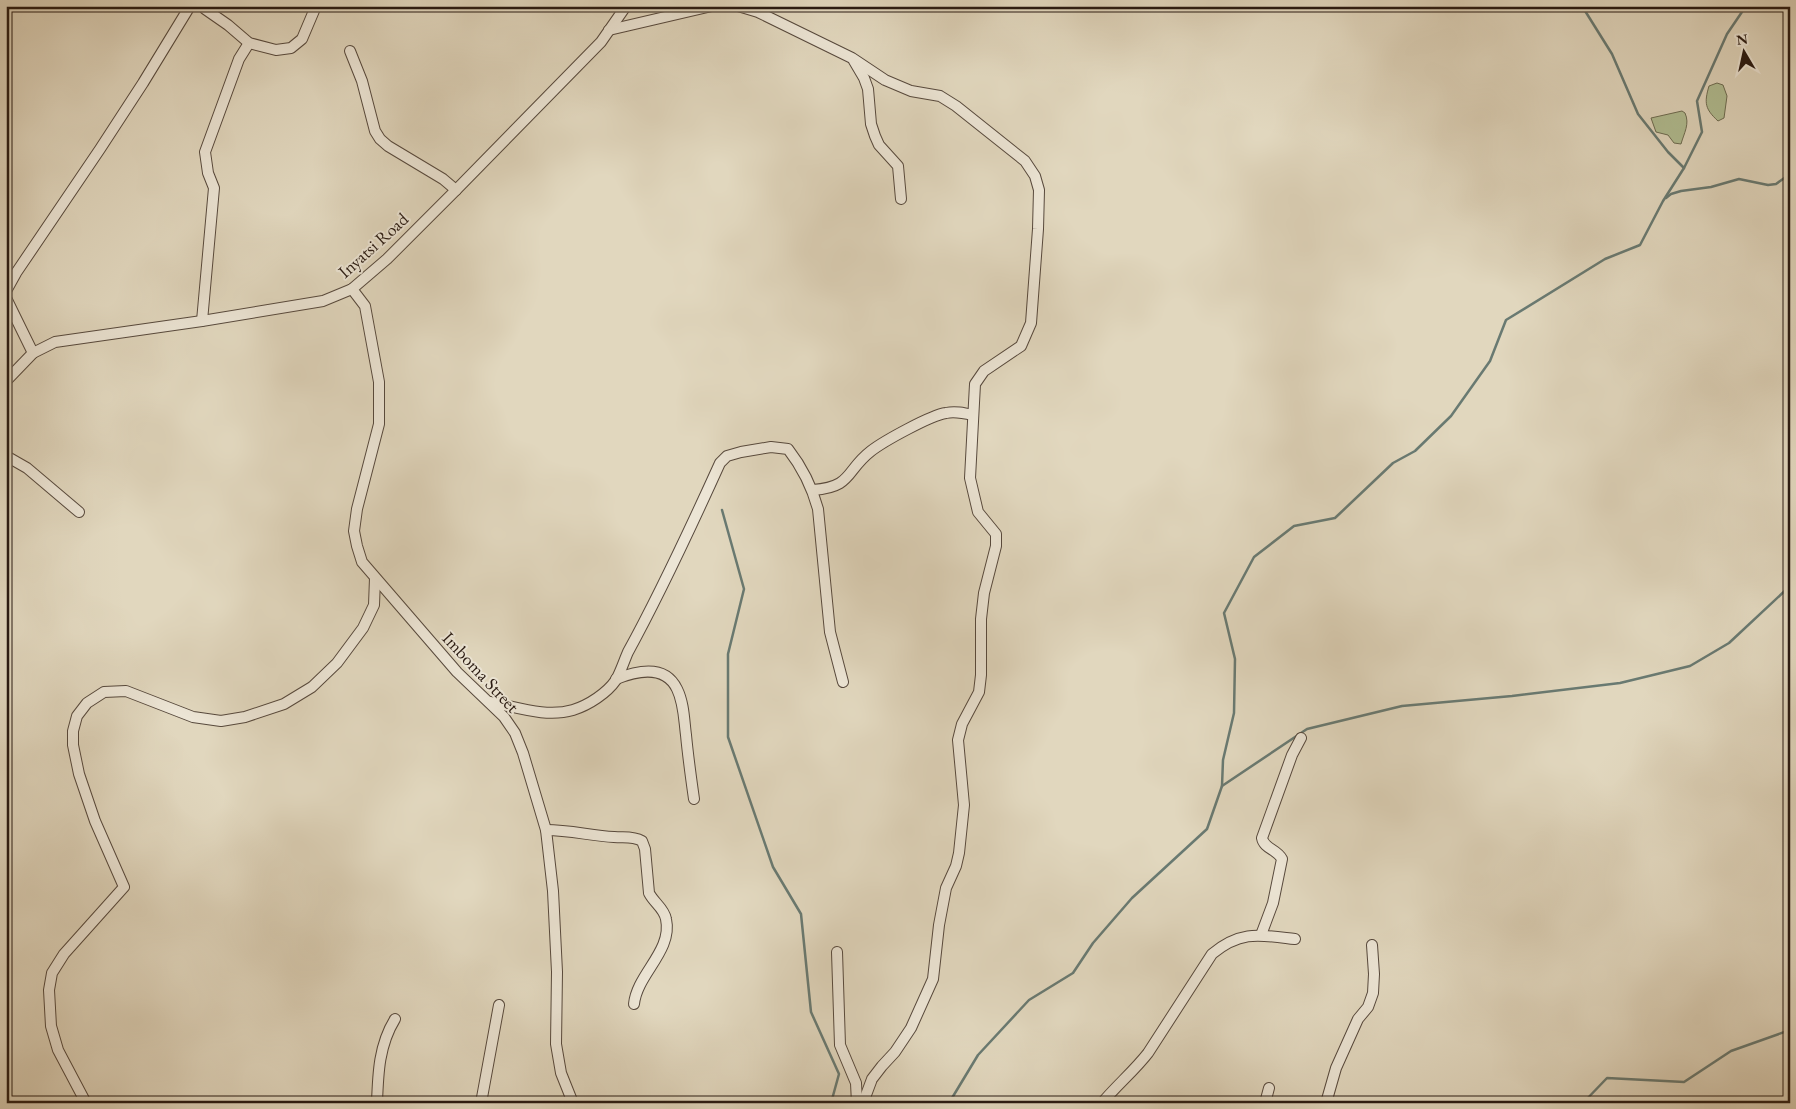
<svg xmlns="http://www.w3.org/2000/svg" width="1796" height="1109" font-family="'EB Garamond',serif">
<rect width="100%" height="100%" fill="#e1d7be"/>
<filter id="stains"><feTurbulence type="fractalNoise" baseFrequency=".004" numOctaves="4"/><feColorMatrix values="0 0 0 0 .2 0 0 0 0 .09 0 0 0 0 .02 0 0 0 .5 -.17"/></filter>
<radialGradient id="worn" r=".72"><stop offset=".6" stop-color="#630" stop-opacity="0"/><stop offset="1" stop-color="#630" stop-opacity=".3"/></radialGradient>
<g fill="#b1be93" stroke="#6d6c52">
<path d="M1717,83L1723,85L1727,96L1724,118L1718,121C1705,109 1704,103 1709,86Z"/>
<path d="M1682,111L1685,113C1690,124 1684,133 1681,144L1674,143L1668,135L1656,132L1651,118Z"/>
</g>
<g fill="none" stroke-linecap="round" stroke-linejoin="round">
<g stroke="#697a72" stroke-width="2.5">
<polyline points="1582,6 1612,54 1638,114 1668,152 1684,168"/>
<polyline points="1666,198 1671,194 1681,191 1711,187 1739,179 1768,185 1776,184 1790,174"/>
<polyline points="722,510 744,589 728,654 728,737 773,867 801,914 811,1012 839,1074 831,1103"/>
<polyline points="1222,786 1307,729 1402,706 1512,696 1620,683 1690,666 1729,643 1790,586"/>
<polyline points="949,1103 978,1055 1029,1000 1073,973 1093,943 1132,898 1207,829 1222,786 1223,760 1234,713 1235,659 1224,613 1254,557 1294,526 1335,518 1393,463 1415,451 1451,416 1490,361 1506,320 1605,259 1640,245 1663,201 1684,168 1702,132 1697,101 1727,34 1746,6"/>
<polyline points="1583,1103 1607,1078 1684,1082 1731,1051 1790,1030"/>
</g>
<defs>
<g id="minor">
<polyline points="204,6 205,9 228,25 249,43 276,50 291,48 302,39 316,6"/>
<polyline points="738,6 758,12 852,58 885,80 911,91 940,96 956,106 1025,161 1035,176 1039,190 1038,229 1031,323 1021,346 984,371 975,384 970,478 978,512 996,534 996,546 984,593 981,619 981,675 979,692 962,724 958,740 964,805 959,853 956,866 946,888 939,925 933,979 911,1028 895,1052 882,1066 872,1079 863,1103"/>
<polyline points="609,30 712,6"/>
<polyline points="350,51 362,81 375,131 380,139 388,146 443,179 456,190"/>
<polyline points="854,61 864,78 868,89 871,124 875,136 879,145 898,166 901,199"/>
<polyline points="352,289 365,306 379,382 379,424 357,509 354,531 357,546 362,562 457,672 504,717 515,733 523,753 546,830 553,891 557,972 556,1044 561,1073 573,1103"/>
<polyline points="6,291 16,273 100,149 143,83 190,6"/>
<polyline points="6,298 33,353"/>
<polyline points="202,321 214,188 208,173 205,152 239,59 249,43"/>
<polyline points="6,381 33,353 55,342 202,321 323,301 352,289 387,259 456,190 601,42 626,6"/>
<polyline points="6,456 27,468 79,512"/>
<path d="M813,490C853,487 845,471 871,451C884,441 931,415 946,413C955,411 964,413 973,415"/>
<path d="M616,679C636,671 665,664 677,689C684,703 684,720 686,735C688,756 691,778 694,799"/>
<path d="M490,702C517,707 546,718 573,710C589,705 607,693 616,680C621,671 624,661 628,652C662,590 691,527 720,463L727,456L741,452L771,447L788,449C802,467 812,487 818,509L830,632L843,682"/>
<path d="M546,830C570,830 592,836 614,837C624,838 633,836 642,841L645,849L649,893C654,903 664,908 666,919C673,951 637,974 634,1004"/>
<path d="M1261,935L1273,903L1282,859C1277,849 1264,849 1262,838L1292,755L1301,738"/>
<polyline points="837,952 840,1045 856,1083 857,1103"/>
<polyline points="86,1103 58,1050 51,1026 49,990 52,973 64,954 124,887 95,821 79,774 73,745 73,731 77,716 87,703 104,692 126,691 193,717 221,721 245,717 284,704 312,687 337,663 363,628 374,605 375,578"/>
<path d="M377,1103C378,1073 379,1045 395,1019"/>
<polyline points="481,1103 499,1005"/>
<path d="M1102,1103C1117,1085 1134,1071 1148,1053L1212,954C1241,930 1260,935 1295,939"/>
<polyline points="1265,1103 1269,1088"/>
<polyline points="1326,1103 1336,1068 1358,1019 1368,1007 1373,993 1374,974 1372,945"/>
</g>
</defs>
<use href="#minor" stroke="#57493d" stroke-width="12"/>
<use href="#minor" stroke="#ece5d5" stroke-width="10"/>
</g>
<g text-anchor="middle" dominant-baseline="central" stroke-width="4" stroke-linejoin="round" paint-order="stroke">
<g font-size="18" fill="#291a12" stroke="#ece5d5">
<text transform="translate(373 245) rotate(-42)">Inyatsi Road</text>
<text transform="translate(481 672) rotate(47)">Imboma Street</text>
</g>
</g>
<rect width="1796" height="1109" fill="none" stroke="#e1d7be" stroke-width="25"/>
<rect x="8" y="8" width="1781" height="1094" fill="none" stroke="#291a12" stroke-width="2.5"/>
<rect x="12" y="12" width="1771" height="1084" fill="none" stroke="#291a12"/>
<g transform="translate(1744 52) rotate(351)" stroke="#ece5d5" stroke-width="4" paint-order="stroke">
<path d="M0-4L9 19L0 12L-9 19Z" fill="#291a12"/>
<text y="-8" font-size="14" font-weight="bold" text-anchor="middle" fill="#291a12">N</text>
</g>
<rect width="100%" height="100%" filter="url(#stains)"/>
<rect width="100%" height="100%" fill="url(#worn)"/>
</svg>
